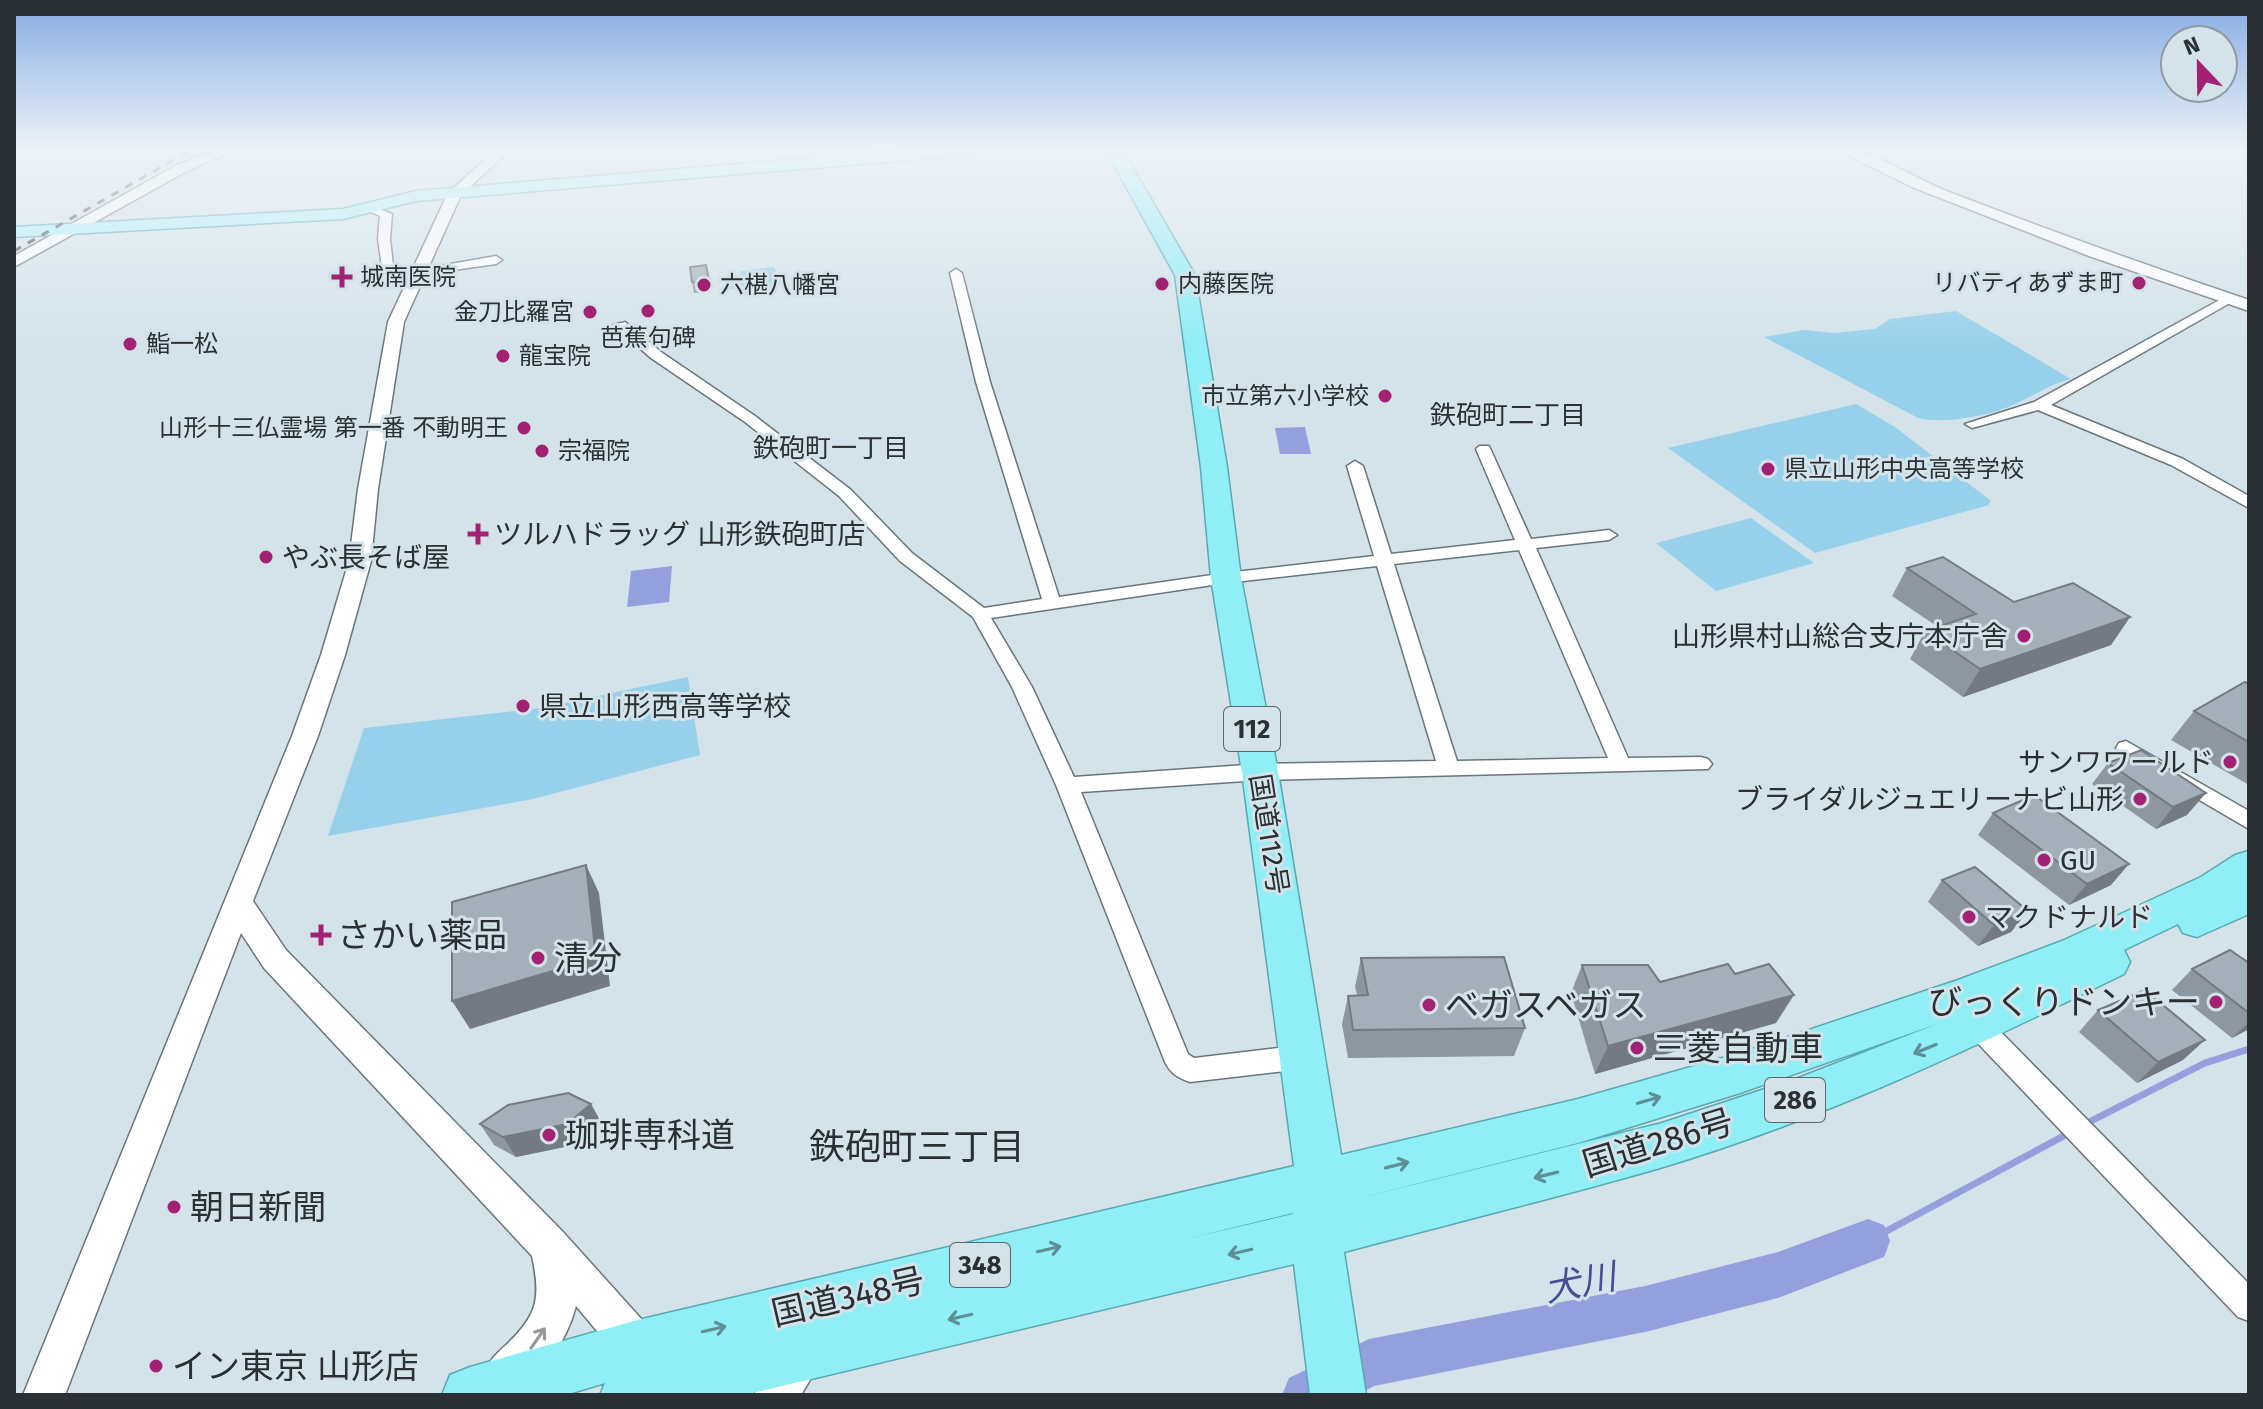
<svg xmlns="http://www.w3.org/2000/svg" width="2263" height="1409" font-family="'Fira Sans','Noto Sans JP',sans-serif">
<rect width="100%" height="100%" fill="#d4e3ea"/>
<g fill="#97d0ea">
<polygon points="774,267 782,285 730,289 741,271"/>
<path d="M1956,311L2071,379C2047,385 2029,399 2006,408C1983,417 1941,424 1918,418L1764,337L1804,330L1834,333L1875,329L1890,319Z"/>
<polygon points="1856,404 1895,427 1990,500 1989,505 1815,553 1668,448"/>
<polygon points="1751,518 1814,563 1716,591 1656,543"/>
<polygon points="688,677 700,755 533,799 328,836 364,728 541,708"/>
</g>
<g fill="#94a0dd">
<polygon points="1305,427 1311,454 1280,454 1275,428"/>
<polygon points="672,566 669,602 627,607 631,571"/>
</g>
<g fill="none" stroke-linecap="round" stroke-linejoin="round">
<g stroke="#94a0dd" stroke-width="7">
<polyline points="2087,1123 2205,1063 2249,1049"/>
<polyline points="1868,1241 2071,1132"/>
</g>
<polygon fill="#94a0dd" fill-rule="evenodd" points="1868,1219 1884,1225 1890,1241 1884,1257 1778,1298 1645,1332 1374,1386 1357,1395 1282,1395 1289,1378 1369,1339 1645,1286 1778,1252"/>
<defs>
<g id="minor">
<polygon points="371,206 392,214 390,239 394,274 496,256 502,260 496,264 425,274 419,279 384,281 378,239 380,216 365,209"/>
<path d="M956,269L962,273L990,382L1059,597L1226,573L1374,556L1347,466L1355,461L1363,466L1391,554L1515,540L1476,449L1479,446H1489L1531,539L1609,530L1617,535L1609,540L1536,548L1628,758L1701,757L1708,759L1712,764L1708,769L1260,780L1081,792L1188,1054L1194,1058L1303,1045L1312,1049L1316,1057L1312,1065L1303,1069L1190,1082C1178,1078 1170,1073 1165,1062L1056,785L1012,687L973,617L900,561L839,496L745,422L651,358L613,325L625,322L661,352L755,416L851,490L912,553L984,608L1042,599L976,382L950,273ZM1519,550L1608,758L1457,761L1394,564ZM1377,566L1436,761L1260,764L1074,777L1032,687L991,618L1226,583Z"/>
<polygon points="2225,297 2235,300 2051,405 2183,459 2249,496 2249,508 2171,465 2038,410 1972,428 1965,424 2034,402"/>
<polygon points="2126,741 2249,811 2249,829 2119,753 2116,748 2119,743"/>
<polygon points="1975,1005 1984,1008 1989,1020 2249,1284 2249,1321 2238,1317 1970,1035 1962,1016 1966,1008"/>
</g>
<g id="tertiary">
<polygon points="218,149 237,149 187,171 14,267 14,256 177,165"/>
<path d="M497,149H511L461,195L404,322L378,489L371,561L345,655L318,736L253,901L286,950L563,1232L653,1332L685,1395H639L623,1362L576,1306C566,1344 540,1380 504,1395L489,1389L483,1374C489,1361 495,1355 506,1345C538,1315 541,1298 532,1256L264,968L241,933L65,1395H23L292,736L321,655L349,561L358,489L388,322L448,193Z"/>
<path d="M1835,149C1873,149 1913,178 1949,192C2048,230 2148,266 2249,300V311L2089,256L1912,187Z"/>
<path d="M802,1337L817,1343L823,1358L801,1395H754C763,1372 779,1347 802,1337Z"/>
</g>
<polygon id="primary" points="920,149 990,149 982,154 416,201 343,219 14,237 14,227 343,209 416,191"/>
<path id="trunk" d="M1105,149H1122L1195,275L1227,467L1241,578L1278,772L1341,1155L1578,1099L1740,1053L1958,980L2062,941L2201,877L2235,855L2249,851V914L2197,937L2183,933L2178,924L2124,950L2130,962L2124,974C1974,1048 1821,1120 1660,1168C1556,1198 1449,1224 1344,1252L1366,1395H1310L1294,1264L744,1395H600L605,1383L565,1395H442L450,1375L470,1367L638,1320L1294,1166L1242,772L1211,578L1201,467L1175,275ZM1937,1024L1801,1077L1662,1123L1344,1202L1578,1143L1740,1093ZM1293,1213V1214L1190,1238Z"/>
</defs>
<use href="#minor" stroke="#68767c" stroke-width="3"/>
<use href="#tertiary" stroke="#68767c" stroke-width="3"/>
<use href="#primary" stroke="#5aa8b0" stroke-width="3"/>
<use href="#trunk" stroke="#5aa8b0" stroke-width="3"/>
<use href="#minor" fill="#fff" fill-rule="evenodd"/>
<use href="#tertiary" fill="#fff" fill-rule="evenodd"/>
<use href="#primary" fill="#acf2f8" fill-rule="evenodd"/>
<use href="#trunk" fill="#90eef6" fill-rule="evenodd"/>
<polyline stroke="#3e4548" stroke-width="3" stroke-dasharray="8 8" stroke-linecap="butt" points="14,251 193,149"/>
</g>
<g fill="#8e969f">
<polygon points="709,276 711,292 694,293 692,282"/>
<polygon points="1907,568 2014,602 2130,617 2111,645 1963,697 1910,659 1925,631 1938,627 1892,596"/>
<polygon points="2249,684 2249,785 2171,740 2194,711"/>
<polygon points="2108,763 2187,815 2156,829 2092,784"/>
<polygon points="1993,813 2111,885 2069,905 1978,835"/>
<polygon points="1942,880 2028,911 2011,932 1978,946 1928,902"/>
<polygon points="1361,958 1525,1028 1514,1056 1348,1058 1342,1024 1348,996 1357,995 1355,987"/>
<polygon points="2249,963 2249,1029 2232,1038 2172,990 2192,969"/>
<polygon points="1582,965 1660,982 1776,1023 1595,1074 1571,993"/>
<polygon points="2098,1010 2183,1060 2137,1083 2079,1032"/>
<polygon points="591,1104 602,1124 579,1144 516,1157 494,1145 480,1124"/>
</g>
<g fill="#747a82">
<polygon points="2130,617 2111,645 1963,697 1980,669"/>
<polygon points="2206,793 2187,815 2156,829 2173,807"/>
<polygon points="2129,864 2111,885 2069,905 2087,884"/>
<polygon points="586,865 599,893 610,986 470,1029 452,1001"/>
<polygon points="2028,911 2011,932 1978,946 1994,925"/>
<polygon points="1794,995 1776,1023 1595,1074 1608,1046"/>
<polygon points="2249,1022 2249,1029 2232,1038"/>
<polygon points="2205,1040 2183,1060 2137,1083 2158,1062"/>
<polygon points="591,1104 602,1124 579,1144 516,1157 503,1137"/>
</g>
<g fill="#a5afb9" stroke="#747a82" stroke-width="2">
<polygon points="706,265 709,281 692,282 690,267"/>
<polygon points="1943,557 2014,602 2073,583 2130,617 1980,669 1925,631 1976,614 1907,568"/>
<polygon points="2245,682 2249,684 2249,742 2194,711"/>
<polygon points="2141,750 2206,793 2173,807 2108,763"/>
<polygon points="2034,795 2129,864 2087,884 1993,813"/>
<polygon points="586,865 596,958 452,1001 452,902"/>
<polygon points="1975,867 2028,911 1994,925 1942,880"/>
<polygon points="2230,950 2249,963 2249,1013 2192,969"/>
<polygon points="1504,957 1525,1028 1353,1030 1348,996 1368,995 1361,958"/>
<polygon points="1728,964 1735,974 1769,964 1794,995 1608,1046 1582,965 1648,965 1660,982"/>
<polygon points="2145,990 2205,1040 2158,1062 2098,1010"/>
<polygon points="568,1093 591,1104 567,1124 503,1137 480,1124 508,1105"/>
</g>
<defs><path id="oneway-shaft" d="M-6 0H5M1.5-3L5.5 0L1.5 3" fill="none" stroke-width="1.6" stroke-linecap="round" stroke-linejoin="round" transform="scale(2)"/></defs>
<g stroke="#5d8f94">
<use href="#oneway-shaft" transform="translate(1925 1049) rotate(158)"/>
<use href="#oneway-shaft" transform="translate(1649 1100) rotate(-16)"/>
<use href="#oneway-shaft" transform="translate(1397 1165) rotate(-14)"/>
<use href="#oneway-shaft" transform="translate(1546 1175) rotate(166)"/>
<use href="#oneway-shaft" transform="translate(1049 1249) rotate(-13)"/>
<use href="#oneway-shaft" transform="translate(1240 1252) rotate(167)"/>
<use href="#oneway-shaft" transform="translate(960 1317) rotate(167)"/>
<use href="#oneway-shaft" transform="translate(714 1329) rotate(-13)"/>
</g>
<use stroke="#949899" href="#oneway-shaft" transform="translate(538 1338) rotate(-55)"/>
<linearGradient id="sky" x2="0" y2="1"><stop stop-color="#86ace4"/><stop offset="0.43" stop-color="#ecf2f6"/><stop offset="1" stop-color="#ecf2f6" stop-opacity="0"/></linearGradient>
<rect width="2263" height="347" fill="url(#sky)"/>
<g fill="#a22172" stroke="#d4e3ea" stroke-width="3">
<path d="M338 265h8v8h8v8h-8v8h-8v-8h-8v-8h8z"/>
<circle cx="2139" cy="283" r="8"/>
<circle cx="1162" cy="284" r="8"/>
<circle cx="704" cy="285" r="8"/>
<circle cx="648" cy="311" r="8"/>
<circle cx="590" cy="312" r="8"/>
<circle cx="130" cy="344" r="8"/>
<circle cx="503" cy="356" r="8"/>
<circle cx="1385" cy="396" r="8"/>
<circle cx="524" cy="428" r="8"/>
<circle cx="542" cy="451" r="8"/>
<circle cx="1768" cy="469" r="8"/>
<path d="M474 522h8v8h8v8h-8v8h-8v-8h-8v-8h8z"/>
<circle cx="266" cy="557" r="8"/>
<circle cx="2024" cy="636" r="8"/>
<circle cx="523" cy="706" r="8"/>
<circle cx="2230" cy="762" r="8"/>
<circle cx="2140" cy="799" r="8"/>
<circle cx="2044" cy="860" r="8"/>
<circle cx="1969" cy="917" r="8"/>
<path d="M317 923h8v8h8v8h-8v8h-8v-8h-8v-8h8z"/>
<circle cx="538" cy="958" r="8"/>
<circle cx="2216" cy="1002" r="8"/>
<circle cx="1429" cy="1005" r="8"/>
<circle cx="1637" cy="1048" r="8"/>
<circle cx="549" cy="1135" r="8"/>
<circle cx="174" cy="1207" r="8"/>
<circle cx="156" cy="1366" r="8"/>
</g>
<g text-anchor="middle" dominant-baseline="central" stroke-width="6" stroke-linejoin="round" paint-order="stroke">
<g font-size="24" fill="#2a3033" stroke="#d4e3ea" text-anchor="start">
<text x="360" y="277">城南医院</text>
<text x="2123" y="283" text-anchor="end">リバティあずま町</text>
<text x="1178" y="284">内藤医院</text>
<text x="720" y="285">六椹八幡宮</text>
<text x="574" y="312" text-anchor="end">金刀比羅宮</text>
<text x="648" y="338" text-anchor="middle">芭蕉句碑</text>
<text x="146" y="344">鮨一松</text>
<text x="519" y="356">龍宝院</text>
<text x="1369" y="396" text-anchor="end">市立第六小学校</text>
<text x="508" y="428" text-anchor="end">山形十三仏霊場 第一番 不動明王</text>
<text x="558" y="451">宗福院</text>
<text x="1784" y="469">県立山形中央高等学校</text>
</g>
<g font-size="26" fill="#2a3033" stroke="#d4e3ea">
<text x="1508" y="415">鉄砲町二丁目</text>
<text x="831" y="448">鉄砲町一丁目</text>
</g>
<g fill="#d4e3ea" stroke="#5d666a" stroke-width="2">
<rect x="1224" y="707" width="56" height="44" rx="6"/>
<rect x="1765" y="1078" width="60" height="44" rx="6"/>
<rect x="950" y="1243" width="60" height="44" rx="6"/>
</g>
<g font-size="26" font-weight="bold" fill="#2a3033">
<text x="1252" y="729">112</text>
<text x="1795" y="1100">286</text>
<text x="980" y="1265">348</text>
</g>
<g font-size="28" fill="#2a3033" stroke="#d4e3ea" text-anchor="start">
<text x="494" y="534">ツルハドラッグ 山形鉄砲町店</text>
<text x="282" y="557">やぶ長そば屋</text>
<text x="2008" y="636" text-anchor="end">山形県村山総合支庁本庁舎</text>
<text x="539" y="706">県立山形西高等学校</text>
<text x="2214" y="762" text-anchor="end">サンワワールド</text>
<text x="2124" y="799" text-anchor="end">ブライダルジュエリーナビ山形</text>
<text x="2060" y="860">GU</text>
<text x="1985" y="917">マクドナルド</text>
</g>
<g font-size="28" fill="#2a3033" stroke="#d4e3ea">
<text transform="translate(1269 834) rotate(81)">国道112号</text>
</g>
<g font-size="34" fill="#2a3033" stroke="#d4e3ea" text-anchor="start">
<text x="337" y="935">さかい薬品</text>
<text x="554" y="958">清分</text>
<text x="2200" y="1002" text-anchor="end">びっくりドンキー</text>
<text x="1445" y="1005">ベガスベガス</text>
<text x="1653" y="1048">三菱自動車</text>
<text x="565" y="1135">珈琲専科道</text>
<text x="190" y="1207">朝日新聞</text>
<text x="172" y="1366">イン東京 山形店</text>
</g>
<g font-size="34" fill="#2a3033" stroke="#d4e3ea">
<text transform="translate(1658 1143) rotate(-17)">国道286号</text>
<text transform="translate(848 1297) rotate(-13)">国道348号</text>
</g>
<g font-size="36" fill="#2a3033" stroke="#d4e3ea">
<text x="917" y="1147">鉄砲町三丁目</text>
</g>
<g font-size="36" font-style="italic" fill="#454e98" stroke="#d4e3ea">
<text transform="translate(1580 1283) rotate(-11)">犬川</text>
</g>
</g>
<rect width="2263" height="1409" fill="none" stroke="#2a3033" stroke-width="32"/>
<g transform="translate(2199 64) rotate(338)"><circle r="38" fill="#d4e3ea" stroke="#909ba1" stroke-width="2"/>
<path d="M0-6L14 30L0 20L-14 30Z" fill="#a22172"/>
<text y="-12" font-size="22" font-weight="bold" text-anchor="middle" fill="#2a3033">N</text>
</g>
</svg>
